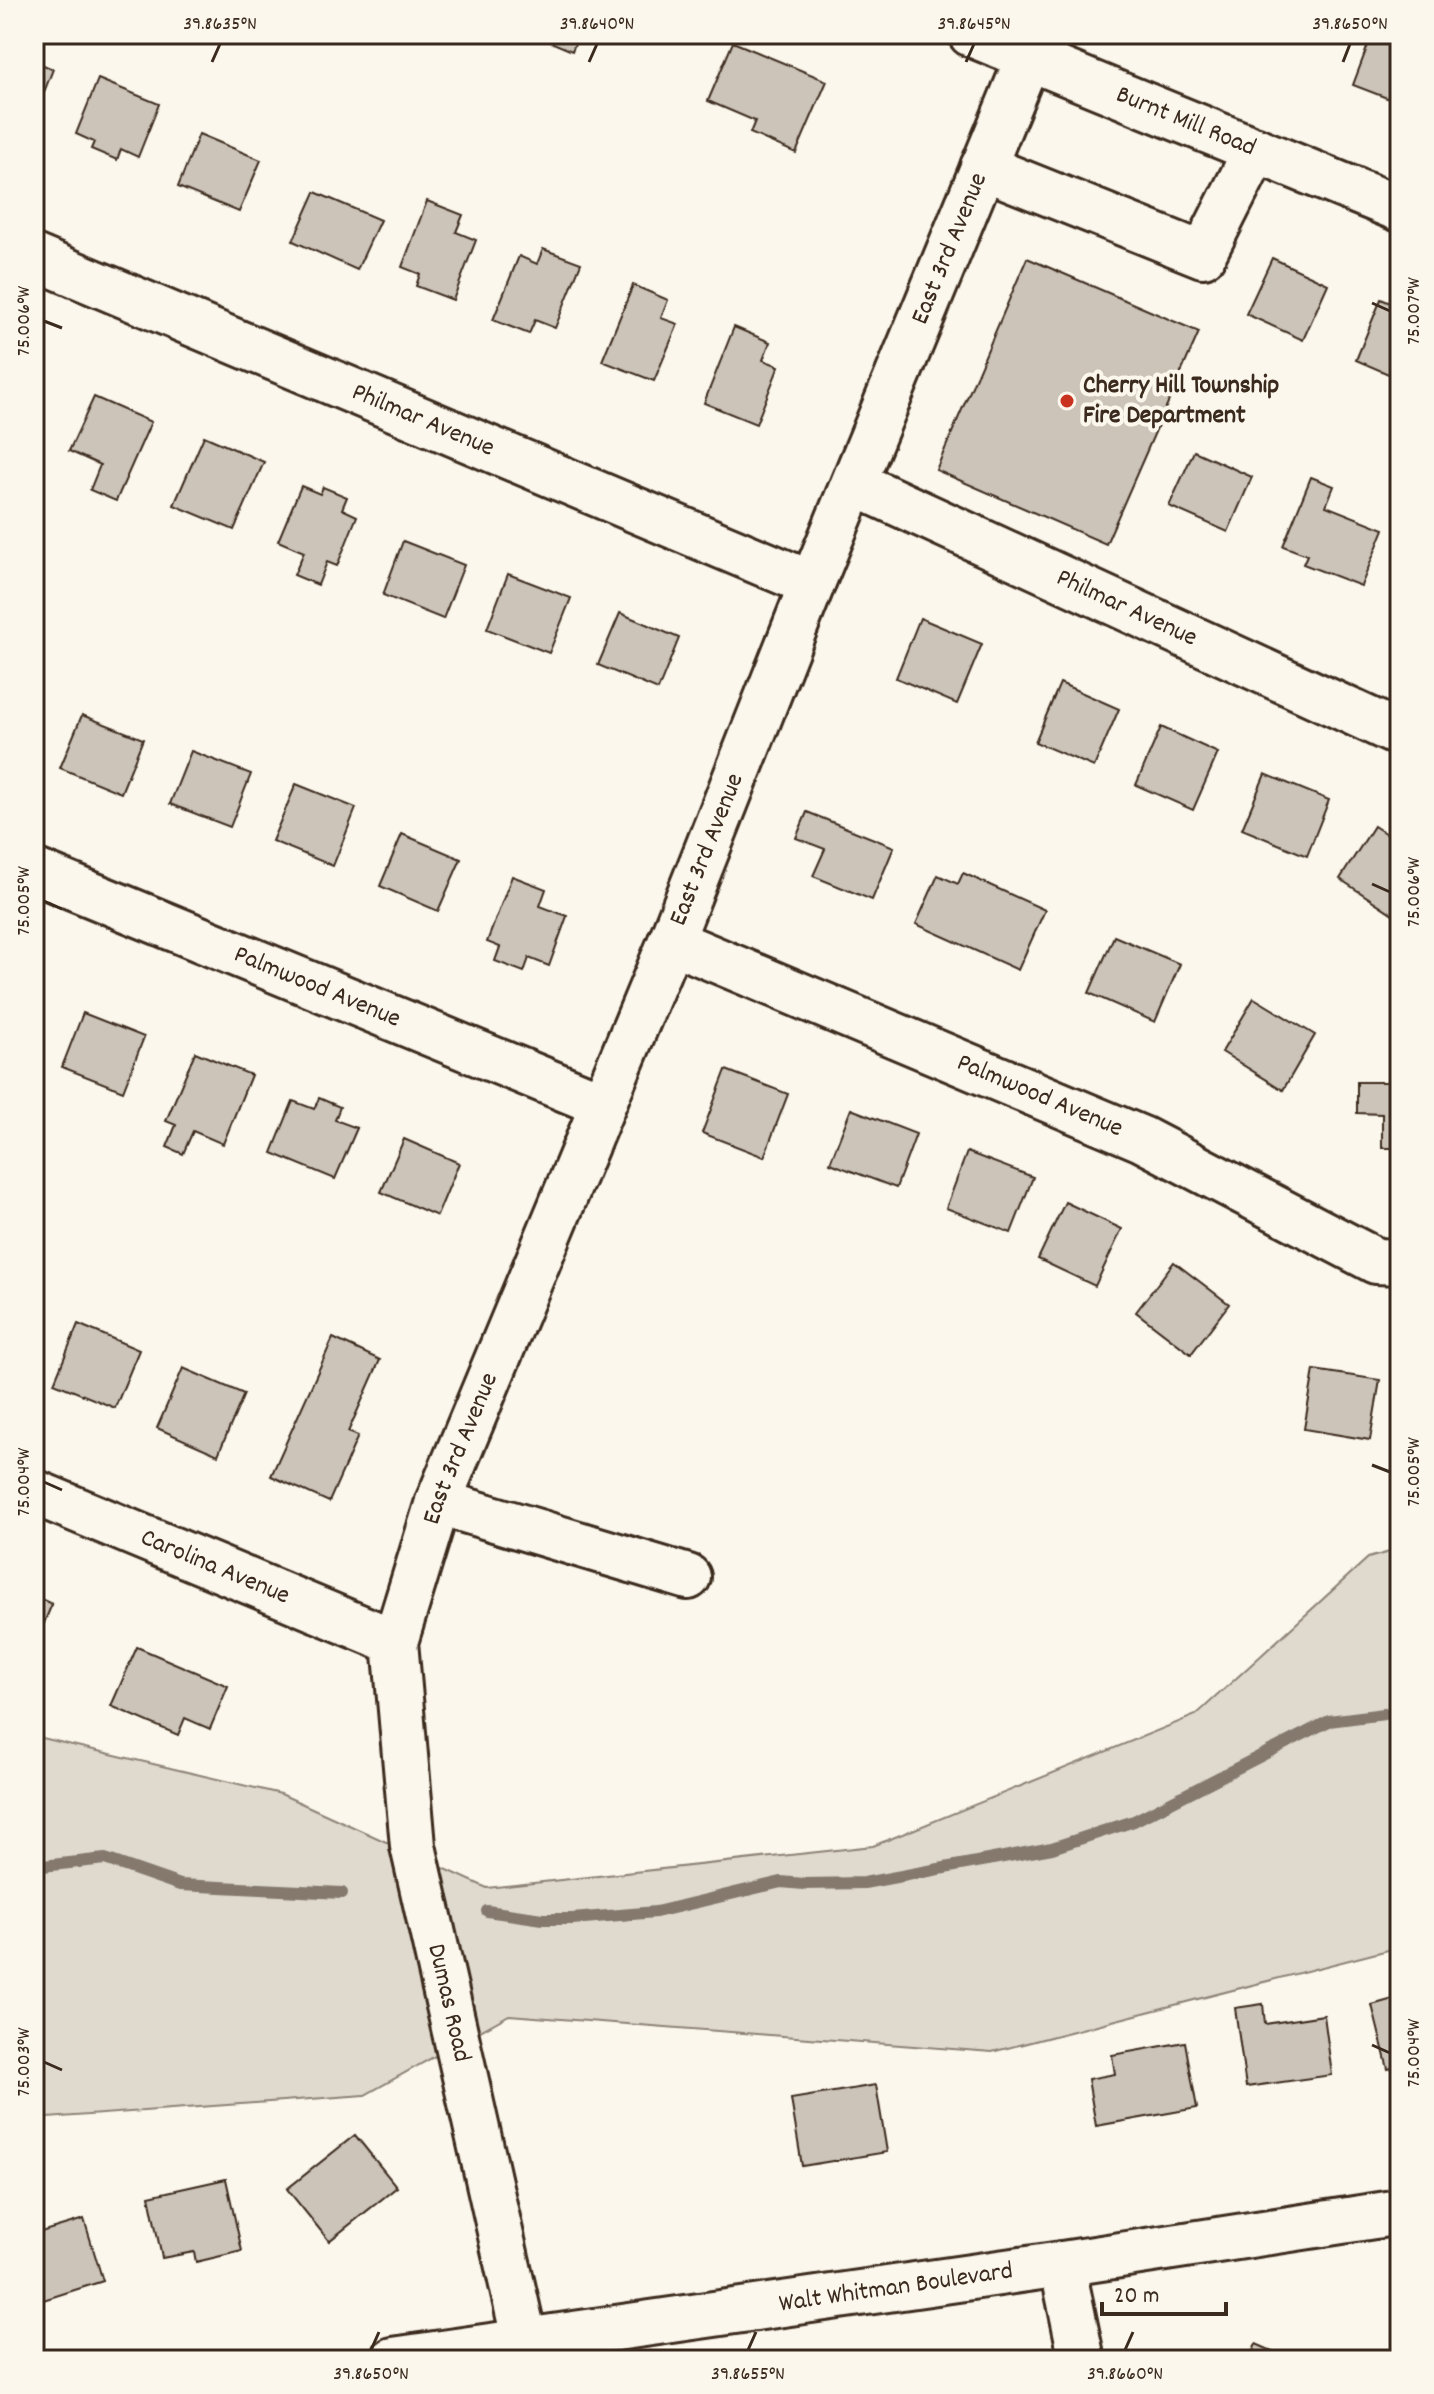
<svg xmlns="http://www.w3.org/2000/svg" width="1434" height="2394" font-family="Dekko,sans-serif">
<rect width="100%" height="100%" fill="#fbf7ec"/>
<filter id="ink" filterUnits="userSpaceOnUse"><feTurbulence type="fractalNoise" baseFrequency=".0125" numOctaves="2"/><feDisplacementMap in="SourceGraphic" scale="16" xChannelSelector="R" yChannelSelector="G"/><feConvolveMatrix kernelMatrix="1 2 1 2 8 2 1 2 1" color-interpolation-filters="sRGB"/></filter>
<g filter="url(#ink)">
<polygon fill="#dfd9ce" stroke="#8d8276" stroke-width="2" points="1400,1549 1400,1947 992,2052 509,2015 365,2095 34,2119 34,1736 281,1794 487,1888 873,1846 1196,1715 1368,1558"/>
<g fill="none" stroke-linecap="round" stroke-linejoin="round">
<g stroke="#85796d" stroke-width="12">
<polyline points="34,1867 105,1859 180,1885 342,1893"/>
<polyline points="487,1911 543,1919 572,1919 656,1912 781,1882 804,1884 864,1883 1052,1848 1134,1821 1329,1721 1400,1712"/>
</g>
</g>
<g fill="#ccc4b9" stroke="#3b2a1e" stroke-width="2">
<polygon points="542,34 579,34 572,51 541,38"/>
<polygon points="1389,34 1400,34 1400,103 1353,85 1371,37 1385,43"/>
<polygon points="733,42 827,81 796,153 750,133 755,121 708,101"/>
<polygon points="34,61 53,69 34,118"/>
<polygon points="98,79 159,104 138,157 121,149 117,160 91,149 94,142 76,134"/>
<polygon points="199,134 261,160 239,212 178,187"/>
<polygon points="315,192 380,220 357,270 293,241"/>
<polygon points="427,201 463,215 456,232 476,240 453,300 416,286 420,274 402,267"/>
<polygon points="543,249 581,263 555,328 535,320 529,334 493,320 519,256 537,264"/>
<polygon points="1027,258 1199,332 1106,544 936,470"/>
<polygon points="1272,258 1328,284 1303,340 1246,314"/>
<polygon points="633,285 668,300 661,318 678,324 654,381 602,361"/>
<polygon points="1381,299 1400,307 1400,379 1356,360"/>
<polygon points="734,327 770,342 763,360 779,366 756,424 704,403"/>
<polygon points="34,386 41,389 34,406"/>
<polygon points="94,397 151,422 116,501 90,490 100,465 69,451"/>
<polygon points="204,436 264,462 234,530 174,505"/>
<polygon points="1194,451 1252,477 1228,532 1169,506"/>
<polygon points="1311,477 1334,486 1326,506 1384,529 1361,586 1303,564 1307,555 1283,546"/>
<polygon points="301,486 320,494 323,487 347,497 342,509 357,516 337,566 327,562 318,585 294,575 304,552 278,541"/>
<polygon points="403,541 464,565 443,619 383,595"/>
<polygon points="508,574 571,598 549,653 487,629"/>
<polygon points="620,613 679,638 658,690 598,665"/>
<polygon points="920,618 982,644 957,704 896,678"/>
<polygon points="1060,683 1119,709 1094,767 1035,742"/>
<polygon points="82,715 143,739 121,793 60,768"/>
<polygon points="1161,727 1218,753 1193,810 1136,785"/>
<polygon points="191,751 251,774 230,827 170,804"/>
<polygon points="1265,774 1329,800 1307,856 1242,829"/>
<polygon points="296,784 356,808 333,866 272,841"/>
<polygon points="807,812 894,847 872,900 813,876 825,849 796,838"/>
<polygon points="1374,826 1400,843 1400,910 1396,916 1340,879"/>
<polygon points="402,834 461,859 438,911 380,886"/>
<polygon points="963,873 1045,910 1018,970 916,924 938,875 958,884"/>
<polygon points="512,876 546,889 540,906 567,916 549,966 529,958 524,972 495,961 500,947 487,942"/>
<polygon points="1114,936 1180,964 1155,1022 1089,993"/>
<polygon points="1254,998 1315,1035 1283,1090 1222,1052"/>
<polygon points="83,1013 144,1037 123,1091 62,1067"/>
<polygon points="195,1052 251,1075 223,1144 193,1131 183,1154 167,1147 176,1125 166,1121"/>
<polygon points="726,1070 788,1094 764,1157 702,1133"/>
<polygon points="1357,1082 1400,1082 1400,1148 1382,1148 1382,1114 1357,1113"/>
<polygon points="319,1098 340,1107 335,1120 357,1128 335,1179 272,1153 293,1101 314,1109"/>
<polygon points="851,1109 916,1134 896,1188 830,1163"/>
<polygon points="404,1139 459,1163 437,1216 381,1192"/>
<polygon points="967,1152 1033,1177 1011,1233 946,1208"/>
<polygon points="1065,1202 1122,1229 1095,1286 1038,1259"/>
<polygon points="1174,1262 1229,1304 1191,1354 1136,1312"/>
<polygon points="78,1324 139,1350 115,1408 54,1383"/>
<polygon points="333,1338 380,1360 348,1432 358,1436 329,1502 271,1476"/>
<polygon points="183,1368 244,1394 218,1455 157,1428"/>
<polygon points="1314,1370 1380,1380 1370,1440 1304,1429"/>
<polygon points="34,1596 52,1604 34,1647"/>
<polygon points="137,1647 228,1686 210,1729 185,1718 178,1735 111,1706"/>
<polygon points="1400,1997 1400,2066 1388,2069 1372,2005"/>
<polygon points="1263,2004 1265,2024 1324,2015 1332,2075 1246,2087 1235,2008"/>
<polygon points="1185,2042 1197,2108 1096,2126 1088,2079 1115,2074 1112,2055"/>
<polygon points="876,2085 887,2152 802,2166 791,2099"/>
<polygon points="355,2135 397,2187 329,2241 287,2189"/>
<polygon points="226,2179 242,2251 196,2262 194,2252 162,2258 149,2196"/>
<polygon points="84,2219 103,2281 34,2303 34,2234"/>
<polygon points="1256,2344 1293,2360 1249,2360"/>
</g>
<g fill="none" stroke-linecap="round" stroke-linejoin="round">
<defs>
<g id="minor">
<polyline points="983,167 1203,255 1256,150"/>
<path id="s1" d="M34,257L812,584"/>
<path id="s2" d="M854,483L1400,734"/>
<path id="s3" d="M34,871L602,1104"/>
<path id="s4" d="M671,941L1142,1139L1376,1261L1400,1262"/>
<path id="s5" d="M34,1492L395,1642"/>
<polyline points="438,1502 688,1577"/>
<polyline points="1062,2264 1082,2360"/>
<path id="s6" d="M393,2360L1062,2264L1400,2212"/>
<path id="s7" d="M529,2360L413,1846L395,1642L438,1502L671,941L812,584L1038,34"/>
</g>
<g id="major">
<path id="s8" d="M971,34L1400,209"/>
</g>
</defs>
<use href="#minor" stroke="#3b2a1e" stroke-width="50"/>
<use href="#major" stroke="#3b2a1e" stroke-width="50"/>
<use href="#minor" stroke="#fbf7ec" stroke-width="44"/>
<use href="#major" stroke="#fbf7ec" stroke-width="44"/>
</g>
</g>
<path fill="none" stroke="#3b2a1e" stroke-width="3" d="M212,62L220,44M589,62L597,44M966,62L974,44M1343,62L1350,44M1372,303L1390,311M44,321L62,328M1372,884L1390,892M44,901L62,909M1372,1465L1390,1472M44,1482L62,1490M1372,2045L1390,2053M44,2062L62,2070M371,2350L379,2332M748,2350L756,2332M1125,2350L1133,2332"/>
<circle fill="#c8321e" stroke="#fbf7ec" stroke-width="3" cx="1067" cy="401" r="8"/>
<g text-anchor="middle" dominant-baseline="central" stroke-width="8" stroke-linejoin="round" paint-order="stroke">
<g font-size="26" fill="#3b2a1e" stroke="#fbf7ec">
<text stroke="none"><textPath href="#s8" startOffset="232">Burnt Mill Road</textPath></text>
<text stroke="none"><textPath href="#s7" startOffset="2232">East 3rd Avenue</textPath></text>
<text stroke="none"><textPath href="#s1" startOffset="422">Philmar Avenue</textPath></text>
<text stroke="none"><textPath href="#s2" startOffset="300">Philmar Avenue</textPath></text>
<text stroke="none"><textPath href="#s7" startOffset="1584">East 3rd Avenue</textPath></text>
<text stroke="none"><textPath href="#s3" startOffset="306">Palmwood Avenue</textPath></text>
<text stroke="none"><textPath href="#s4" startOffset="400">Palmwood Avenue</textPath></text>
<text stroke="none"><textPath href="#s7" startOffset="936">East 3rd Avenue</textPath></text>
<text stroke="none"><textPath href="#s5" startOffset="196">Carolina Avenue</textPath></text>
<text transform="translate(448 2003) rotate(77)">Dumas Road</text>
<text stroke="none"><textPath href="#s6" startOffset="508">Walt Whitman Boulevard</textPath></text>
</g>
<g font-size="26" font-weight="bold" fill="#3b2a1e" stroke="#fbf7ec" text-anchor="start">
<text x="1083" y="386">Cherry Hill Township<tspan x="1083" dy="30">Fire Department</tspan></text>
</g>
</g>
<rect width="1434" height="2394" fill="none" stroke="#fbf7ec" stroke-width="88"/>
<path d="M1102 2302v12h124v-12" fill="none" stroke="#3b2a1e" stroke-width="4"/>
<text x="1114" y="2302" font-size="24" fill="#3b2a1e" stroke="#fbf7ec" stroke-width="6" paint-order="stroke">20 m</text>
<rect x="44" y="44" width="1346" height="2306" fill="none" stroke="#3b2a1e" stroke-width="3"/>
<g font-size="20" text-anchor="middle" fill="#3b2a1e">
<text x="220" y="29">39.8635°N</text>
<text x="597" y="29">39.8640°N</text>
<text x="974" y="29">39.8645°N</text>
<text x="1350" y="29">39.8650°N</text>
<text transform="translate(1412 311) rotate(-90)" y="7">75.007°W</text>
<text transform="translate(22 321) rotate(-90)" y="7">75.006°W</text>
<text transform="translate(1412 892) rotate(-90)" y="7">75.006°W</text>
<text transform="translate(22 901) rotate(-90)" y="7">75.005°W</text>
<text transform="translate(1412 1472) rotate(-90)" y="7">75.005°W</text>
<text transform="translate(22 1482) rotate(-90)" y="7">75.004°W</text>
<text transform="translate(1412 2053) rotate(-90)" y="7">75.004°W</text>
<text transform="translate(22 2062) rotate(-90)" y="7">75.003°W</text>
<text x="371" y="2379">39.8650°N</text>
<text x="748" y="2379">39.8655°N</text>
<text x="1125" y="2379">39.8660°N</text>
</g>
</svg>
